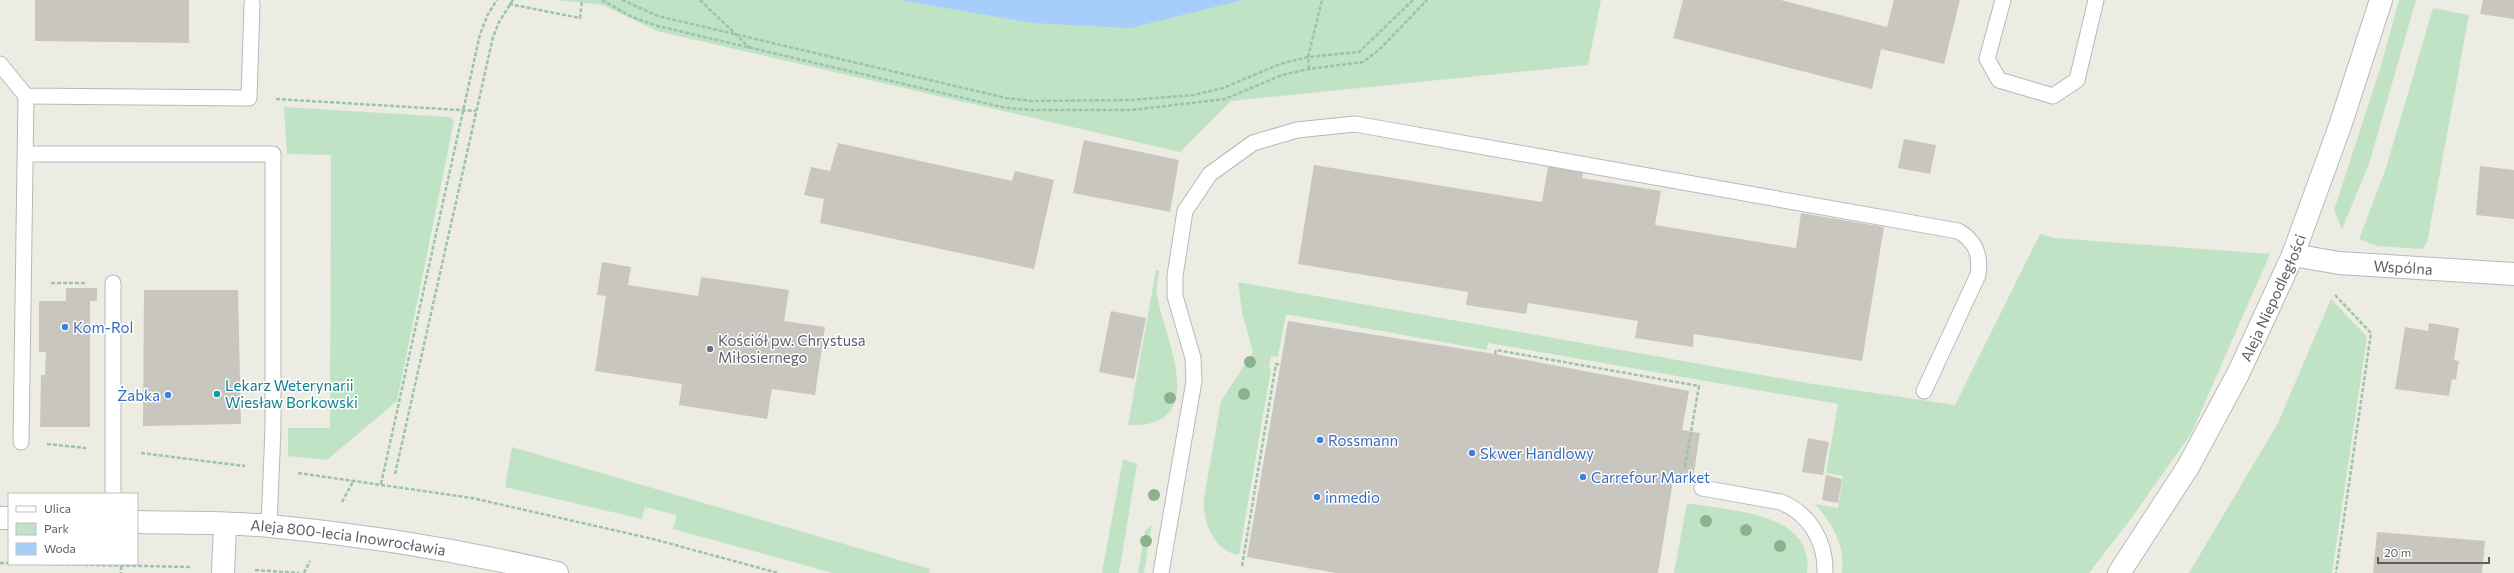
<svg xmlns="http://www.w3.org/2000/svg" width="2514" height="573" font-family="Commissioner,sans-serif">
<rect width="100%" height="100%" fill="#edece3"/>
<g fill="#c1e3c5">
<polygon points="557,0 1601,0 1588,65 1231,101 1180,152 657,31 603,5"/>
<polygon points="2399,0 2416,0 2369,164 2342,229 2334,210 2380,69"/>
<polygon points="2433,8 2469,15 2427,243 2422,249 2377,246 2359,239 2386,168"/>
<polygon points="284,107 450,117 454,121 397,401 327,460 288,456 288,428 330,428 331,155 287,154"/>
<path d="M2040,234L2055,238L2270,254L2191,434L2127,524L2089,573H1842C1845,545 1833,525 1815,504L1838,508L1843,476L1826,473L1838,404L1488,343L1487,350L1286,314L1278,357L1271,356L1269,368L1271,369L1239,555C1214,552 1202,521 1204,498L1221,401L1253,352L1242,312L1238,282L1807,383L1955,405Z"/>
<path d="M1156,270L1159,271C1158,279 1156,288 1157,296C1165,339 1212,429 1128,425Z"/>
<polygon points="2331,299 2367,337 2332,573 2189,573 2278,423"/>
<polygon points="512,447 930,569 929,573 833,573 673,529 677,515 645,507 642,519 505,487"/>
<polygon points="1123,459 1137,464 1120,567 1119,573 1102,573"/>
<path d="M1687,503C1728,511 1815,511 1807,573H1674Z"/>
<polygon points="1152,524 1144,573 1138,573 1145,531"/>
</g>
<polygon fill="#a7cdfa" points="899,0 1243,0 1131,28 1032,23"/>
<g fill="#c9c6c0">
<polygon points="35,0 189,0 189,43 35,41"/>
<polygon points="1683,0 1781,0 1887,27 1894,0 1960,0 1944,64 1881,49 1872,89 1673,38"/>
<polygon points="2483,0 2514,0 2514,19 2480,14"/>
<polygon points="1904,139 1936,145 1930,174 1898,168"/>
<polygon points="1084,140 1179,160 1170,212 1073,193"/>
<polygon points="838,143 1012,181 1015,171 1054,180 1034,269 820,223 824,199 804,195 811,167 830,171"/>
<polygon points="1549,160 1584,166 1582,178 1661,191 1655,225 1796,248 1801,213 1884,227 1862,361 1694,334 1693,347 1635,338 1638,321 1528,303 1526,314 1466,305 1468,292 1298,264 1314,165 1542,202"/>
<polygon points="2480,166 2514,170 2514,219 2476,215"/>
<polygon points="602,262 631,267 628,285 698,296 701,277 789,290 784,321 825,327 815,395 772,389 767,419 679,405 682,384 595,371 606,296 597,295"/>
<polygon points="66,288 97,288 97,301 90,301 90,427 40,427 41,375 45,375 46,352 39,352 39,301 66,301"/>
<polygon points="144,290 238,290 241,424 143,426"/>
<polygon points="1111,311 1146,318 1134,379 1099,372"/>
<polygon points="1288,321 1495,354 1689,391 1682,430 1700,433 1693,479 1674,475 1658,573 1336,573 1247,557"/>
<polygon points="2429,323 2459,328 2454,360 2459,361 2456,380 2452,379 2449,396 2395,389 2405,327 2428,331"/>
<polygon points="1808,438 1829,442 1823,475 1802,472"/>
<polygon points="1826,475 1842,479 1838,503 1822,500"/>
<polygon points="2377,532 2485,541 2482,573 2373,573"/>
</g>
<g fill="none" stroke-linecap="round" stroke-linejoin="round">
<defs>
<g id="lane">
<polyline points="2003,0 1987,59 1999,80 2053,96 2077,80 2096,0"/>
<polyline points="0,64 26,96 249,98 252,4"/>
<polyline points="26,154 273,154 273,428 269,526"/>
<polyline points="21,442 26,96"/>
<path d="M1702,488L1781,502C1810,514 1826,542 1825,573"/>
<polyline points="113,494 113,283"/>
<path d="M1161,573L1194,381L1193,358L1175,296V276L1185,211L1210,174L1253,143L1297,130L1355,124L1958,231C1976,241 1981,255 1978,275L1924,391"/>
</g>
<g id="street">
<path id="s1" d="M2293,255L2339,263L2514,274"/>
<polyline points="223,573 225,525"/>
</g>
<g id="secondary">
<polyline points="0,518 9,518"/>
<path id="s2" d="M137,522C181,523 226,522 270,526C366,535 463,551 557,573"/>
<path id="s3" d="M2119,573L2188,467L2238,374L2293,255L2340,126L2381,0"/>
</g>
</defs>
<use href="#lane" stroke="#b6b8bd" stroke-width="17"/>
<use href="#street" stroke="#b6b8bd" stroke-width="24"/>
<use href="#secondary" stroke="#b7b9bf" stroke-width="24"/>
<g stroke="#9bc3aa" stroke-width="2.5" stroke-dasharray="4 2" stroke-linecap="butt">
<polyline points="602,0 632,17 658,26 1006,108 1033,110 1132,110 1225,99 1282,75 1309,69 1363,62 1379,50 1427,0"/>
<polyline points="622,0 658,16 1006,98 1032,101 1131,100 1194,95 1223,88 1280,64 1308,57 1359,52 1413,0"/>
<polyline points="700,0 750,48"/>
<polyline points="509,4 580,18 582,0"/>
<polyline points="1309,69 1308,57 1322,0"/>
<polyline points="276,99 476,111"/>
<polyline points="51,283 86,283"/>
<polyline points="2335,295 2371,333 2336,573"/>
<polyline points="1495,354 1496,350 1699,386 1685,467"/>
<polyline points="47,444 86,448"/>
<polyline points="141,453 245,466"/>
<polyline points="298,473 472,498 653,539 778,573"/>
<polyline points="395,474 493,37 499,22 513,0"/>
<polyline points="381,484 480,34 488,14 497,0"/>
<polyline points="342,502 354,480"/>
<polyline points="0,563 9,563"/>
<polyline points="42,564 192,567"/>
<polyline points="121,566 121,573"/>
<polyline points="1242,566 1276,364 1281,365"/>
<polyline points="255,570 299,573"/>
<polyline points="304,573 310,561"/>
</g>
<use href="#lane" stroke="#fff" stroke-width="15"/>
<use href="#street" stroke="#fff" stroke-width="22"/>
<use href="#secondary" stroke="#fff" stroke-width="22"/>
</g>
<g fill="#8bb28c">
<circle cx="1250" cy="362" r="6"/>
<circle cx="1244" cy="394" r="6"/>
<circle cx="1170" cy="398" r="6"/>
<circle cx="1154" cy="495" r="6"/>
<circle cx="1706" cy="521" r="6"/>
<circle cx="1746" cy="530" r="6"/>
<circle cx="1146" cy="541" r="6"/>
<circle cx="1780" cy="546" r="6"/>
</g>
<g fill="#3f7fe0" stroke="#fff" stroke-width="1.5">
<circle cx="65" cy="327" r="4"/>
<circle cx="168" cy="395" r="4"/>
<circle cx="1320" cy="440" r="4"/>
<circle cx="1472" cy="453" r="4"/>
<circle cx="1583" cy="477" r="4"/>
<circle cx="1317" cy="497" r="4"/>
</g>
<circle fill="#6b7280" stroke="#fff" stroke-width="1.5" cx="710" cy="349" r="4"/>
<circle fill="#0f9aa8" stroke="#fff" stroke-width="1.5" cx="217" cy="394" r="4"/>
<g text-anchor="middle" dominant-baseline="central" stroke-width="3" stroke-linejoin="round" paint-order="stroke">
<g font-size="15" fill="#5c5e63" stroke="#fff">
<text stroke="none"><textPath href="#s1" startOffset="111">Wspólna</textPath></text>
<text stroke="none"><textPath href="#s3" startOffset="316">Aleja Niepodległości</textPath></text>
<text stroke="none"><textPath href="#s2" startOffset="212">Aleja 800-lecia Inowrocławia</textPath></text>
</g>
<g font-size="15" fill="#366cbe" stroke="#fff" text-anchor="start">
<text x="73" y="327">Kom-Rol</text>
<text x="160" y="395" text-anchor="end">Żabka</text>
<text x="1328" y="440">Rossmann</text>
<text x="1480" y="453">Skwer Handlowy</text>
<text x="1591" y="477">Carrefour Market</text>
<text x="1325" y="497">inmedio</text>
</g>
<g font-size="15" fill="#5b616d" stroke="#fff" text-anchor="start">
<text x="718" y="340">Kościół pw. Chrystusa<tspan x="718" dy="17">Miłosiernego</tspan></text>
</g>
<g font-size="15" fill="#0d838f" stroke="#fff" text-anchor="start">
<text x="225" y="385">Lekarz Weterynarii<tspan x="225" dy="17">Wiesław Borkowski</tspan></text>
</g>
</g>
<rect x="8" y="493" width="130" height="72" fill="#ffffff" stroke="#bebfc1"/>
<rect x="16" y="506" width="20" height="6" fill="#ffffff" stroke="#bebfc1"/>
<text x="44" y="513" font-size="12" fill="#5c5e63">Ulica</text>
<rect x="16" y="523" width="20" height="12" fill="#c1e3c5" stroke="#bebfc1"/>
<text x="44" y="533" font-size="12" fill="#5c5e63">Park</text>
<rect x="16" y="543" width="20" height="12" fill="#a7cdfa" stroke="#bebfc1"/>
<text x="44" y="553" font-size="12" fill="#5c5e63">Woda</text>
<path d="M2378 557v6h111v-6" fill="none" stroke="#5c5e63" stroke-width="2"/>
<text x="2384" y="557" font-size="12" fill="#5c5e63" stroke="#ffffff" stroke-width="3" paint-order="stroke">20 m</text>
</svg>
